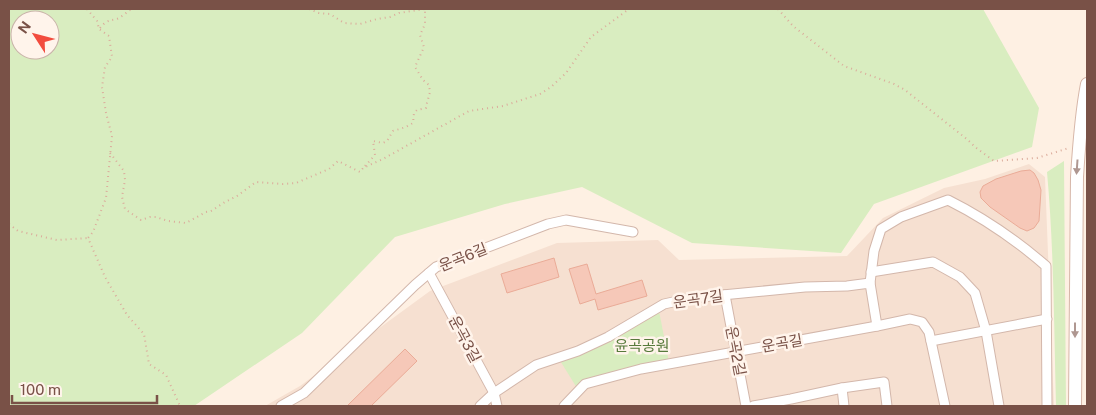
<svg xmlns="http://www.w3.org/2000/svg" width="1096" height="415" font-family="'Public Sans','Noto Sans KR',sans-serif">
<rect width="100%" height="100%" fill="#fef0e3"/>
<polygon fill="#f6e0d1" points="1029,164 1045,177 1054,406 265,406 300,386 430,291 557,243 658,240 679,260 847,256 883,218 944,188 985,179"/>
<g fill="#d9edc0" fill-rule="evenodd">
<path d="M9,9H983L1039,108L1032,147L874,204L841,253L692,243L582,187L505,204L395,237L302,333L194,406H9ZM20,20H50V50H20Z"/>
<path d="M1064,161L1066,406H1056C1054,328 1054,250 1047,172Z"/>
<polygon points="659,311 669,362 577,388 559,359"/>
</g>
<g fill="#f6c8b8" stroke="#eaab97">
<polygon points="1030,170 1034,173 1038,180 1041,190 1039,221 1034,228 1027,231 1020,228 990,207 981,198 980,192 983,186 996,179 1021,171"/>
<polygon points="554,258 559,277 507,293 501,274"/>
<polygon points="587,264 596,294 642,280 647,296 598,310 595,299 580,304 569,269"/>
<polygon points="405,349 417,361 371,406 347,406"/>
</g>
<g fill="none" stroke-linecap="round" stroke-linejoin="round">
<defs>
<g id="street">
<polyline points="871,272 933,262 960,277 975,293 986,331 999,406"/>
<polyline points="429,273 494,393 497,406"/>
<path d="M870,283L874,251L881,229L901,217L948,200C984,218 1016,240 1046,266L1047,406"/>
<polyline points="725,295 746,406"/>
<polyline points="931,341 1047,319"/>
<polyline points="842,388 844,406"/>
<polyline points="281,406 304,393 415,285 436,267 548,224 566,220 633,232"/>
<polyline points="480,406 494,393 536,365 578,351 608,337 664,304 691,298 805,287 847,286 870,283 877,326"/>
<polyline points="564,406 585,384 641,369 877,326 910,319 922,322 929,332 945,406"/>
<polyline points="753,406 791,399 842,388 884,382 887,406"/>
</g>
<path id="secondary" d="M1075,406L1077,177C1079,145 1081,115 1087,84"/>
</defs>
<use href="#street" stroke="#d3b7ab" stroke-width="11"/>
<use href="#secondary" stroke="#d6b6a8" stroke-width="14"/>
<g stroke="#dbab9b" stroke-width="2" stroke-dasharray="1 4" stroke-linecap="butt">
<polyline points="87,9 97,21 99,29 109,36 112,57 105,67 102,87 106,113 112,136 106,198 93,232 88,238 105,277 127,315 144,334 149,364 166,375 180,406"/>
<polyline points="276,9 279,9"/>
<polyline points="309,9 319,13 330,14 344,23 360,24 377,19 390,17 399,13 425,9"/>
<polyline points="778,9 793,26 844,66 894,84 905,90 968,140 975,147 994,161 1037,158 1069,148"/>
<path d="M100,28C110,16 113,23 122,16C127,13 128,10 133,9"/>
<polyline points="110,153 124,171 125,180 122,197 125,209 141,220 150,217 156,217 168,221 186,223 206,212 211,211 225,202 237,196 256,182 283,184 296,183 329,169 338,161 360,172 363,168 383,159 469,111 503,106 540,94 551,87 566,73 591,37 629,9"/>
<polyline points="365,166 375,155 373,141 383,143 387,141 393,131 406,127 413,123 414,113 417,110 426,108 427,103 430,92 429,85 423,80 415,67 424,47 420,35 425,24 425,9"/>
<polyline points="9,224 18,231 57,240 88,238"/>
</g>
<use href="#street" stroke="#fff" stroke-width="9"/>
<use href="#secondary" stroke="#fff" stroke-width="12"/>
</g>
<defs><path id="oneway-solid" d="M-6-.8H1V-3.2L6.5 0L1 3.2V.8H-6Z" transform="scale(1.25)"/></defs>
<g fill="#af9791">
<use href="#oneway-solid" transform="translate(1077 167) rotate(94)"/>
<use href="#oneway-solid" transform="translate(1075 330) rotate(90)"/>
</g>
<g text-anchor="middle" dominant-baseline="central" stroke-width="5" stroke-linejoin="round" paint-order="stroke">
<g font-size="15" fill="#795147" stroke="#fff4eb">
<text transform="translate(463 257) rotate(-22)">운곡6길</text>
<text transform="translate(698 299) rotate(-8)">운곡7길</text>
<text transform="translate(465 339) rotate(62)">운곡3길</text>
<text transform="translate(782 343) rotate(-10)">운곡길</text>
<text transform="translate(736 351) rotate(79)">운곡2길</text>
</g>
<g font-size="15" fill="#577a3b" stroke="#fff4eb">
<text x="642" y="345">윤곡공원</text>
</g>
</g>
<rect width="1096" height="415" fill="none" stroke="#795147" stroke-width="20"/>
<g transform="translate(35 35) rotate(306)"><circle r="24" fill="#fff4eb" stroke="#c9b3a9"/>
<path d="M0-4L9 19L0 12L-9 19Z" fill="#f24c3e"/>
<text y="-8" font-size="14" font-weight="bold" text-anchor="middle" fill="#795147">N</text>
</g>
<path d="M12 395v8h145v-8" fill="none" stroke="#795147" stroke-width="2.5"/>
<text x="20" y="395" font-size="15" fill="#795147" stroke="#fff4eb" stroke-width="4" paint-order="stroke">100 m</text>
</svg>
